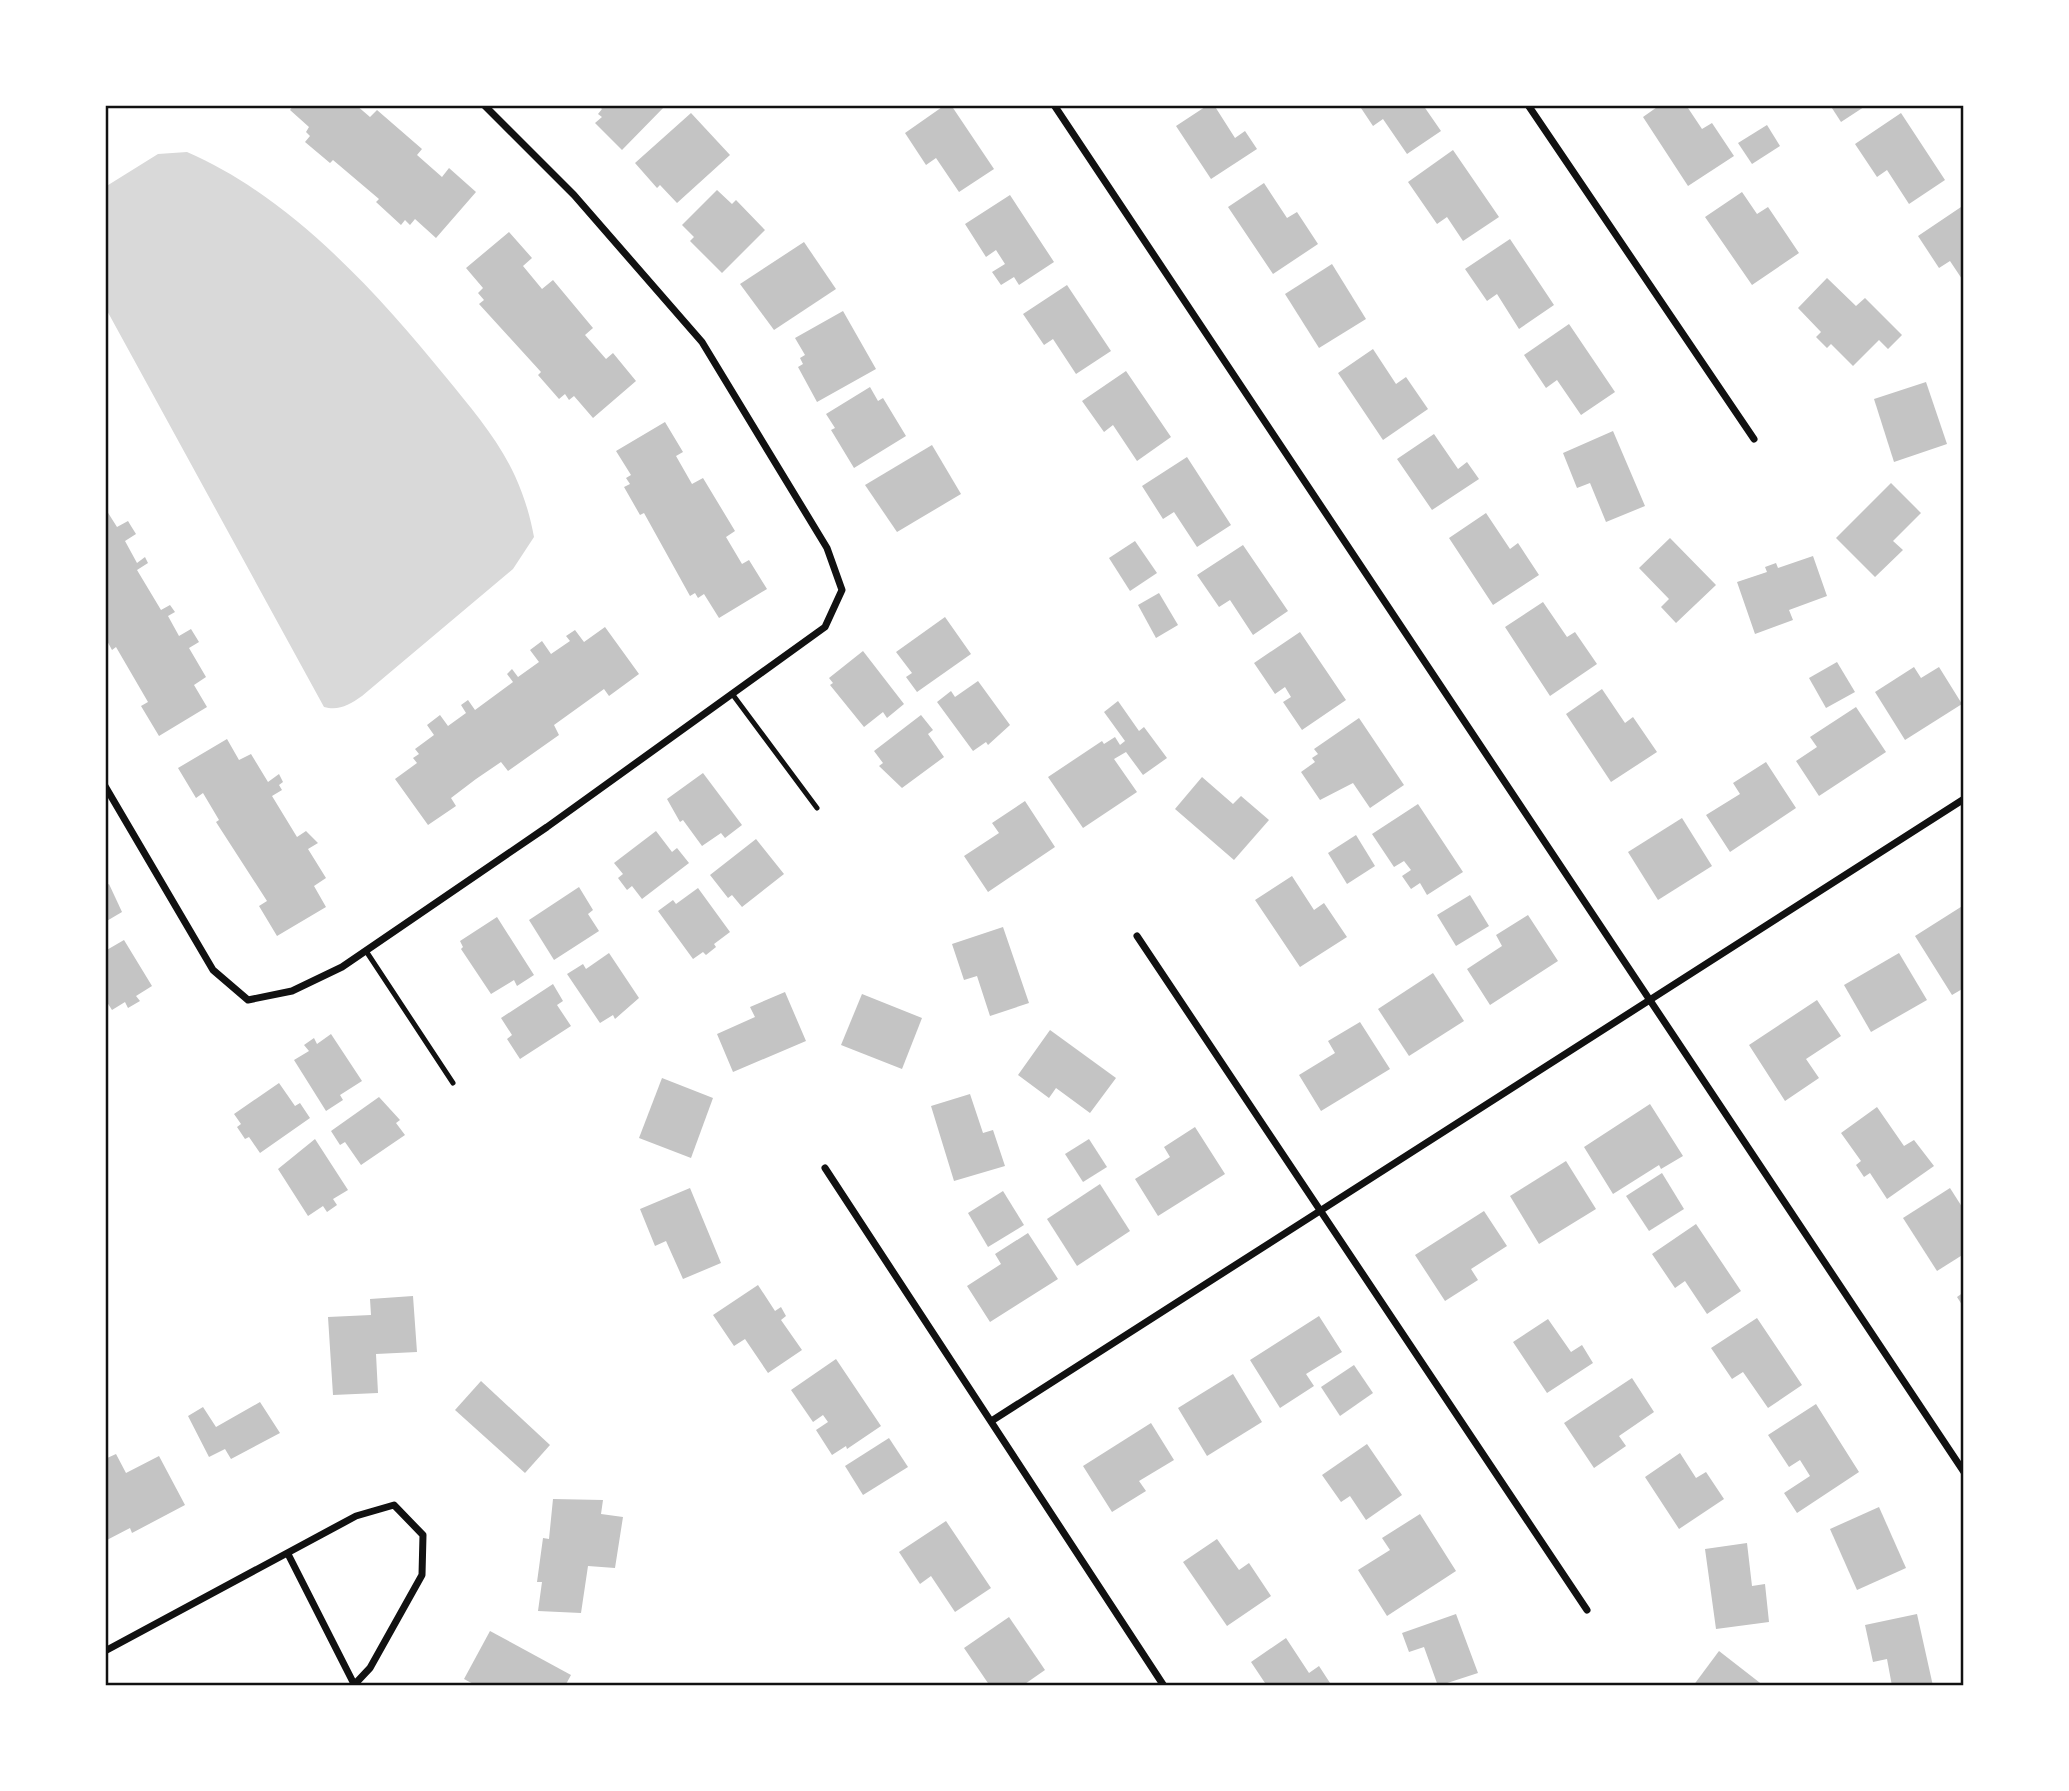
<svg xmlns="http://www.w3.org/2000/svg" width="2069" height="1791" font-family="'Work Sans',sans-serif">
<rect width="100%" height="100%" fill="#fff"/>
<path fill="#d9d9d9" d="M187,152C289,196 376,291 445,376C471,408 498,439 515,476C524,496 530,515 534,537L513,569L362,696C349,705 339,711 324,707L105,307V187L158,154Z"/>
<g fill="#c4c4c4">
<polygon points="294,105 356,105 370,117 377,110 422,149 417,155 442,177 449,168 476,192 436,238 415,219 410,225 405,220 401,225 376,202 379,199 333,160 330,163 305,142 310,136 306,132 309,127 290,110"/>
<polygon points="598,105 666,105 622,150 595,123 602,117 598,114 602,109"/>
<polygon points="945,105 951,105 994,169 959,192 936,158 926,165 905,133"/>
<polygon points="1208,105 1214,105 1235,138 1245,131 1257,149 1211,179 1176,126"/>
<polygon points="1359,105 1423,105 1441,131 1407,154 1383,119 1373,126"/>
<polygon points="1660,105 1686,105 1702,129 1712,123 1734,156 1688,186 1643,117"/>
<polygon points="1830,105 1867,105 1841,122"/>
<polygon points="691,113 730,155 677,203 660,185 657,188 635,163"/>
<polygon points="1901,113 1945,180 1909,204 1887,170 1877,177 1855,144"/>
<polygon points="1767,125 1780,146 1752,164 1738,143"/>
<polygon points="1453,150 1499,217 1463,241 1447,217 1437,224 1408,182"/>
<polygon points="1264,183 1287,218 1297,212 1318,244 1273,274 1228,207"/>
<polygon points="717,190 732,204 736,200 765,230 722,273 690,241 694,237 682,225"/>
<polygon points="1742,192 1757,214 1768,207 1799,253 1752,285 1705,217"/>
<polygon points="1010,195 1054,262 1019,285 1014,277 1001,285 992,272 1005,264 996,250 986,257 965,224"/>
<polygon points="1964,205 1964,282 1950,261 1939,268 1918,236"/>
<polygon points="509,232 532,258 523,266 542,289 553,280 593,328 585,335 606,359 613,353 636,381 593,418 574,396 569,400 565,394 559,399 538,375 541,372 479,304 484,300 478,293 483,288 466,268"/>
<polygon points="1510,239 1554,305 1519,329 1497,294 1487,301 1465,269"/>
<polygon points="804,242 836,289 774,330 740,284"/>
<polygon points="1332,264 1366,319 1319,348 1285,294"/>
<polygon points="1827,278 1856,306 1865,298 1902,335 1888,349 1879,340 1853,366 1831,344 1827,348 1816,337 1821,332 1798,308"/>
<polygon points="1067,285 1111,351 1076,374 1053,339 1044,345 1023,314"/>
<polygon points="843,311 876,369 817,402 798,367 803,364 800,358 805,355 795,338"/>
<polygon points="1569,324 1615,392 1581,415 1557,380 1546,388 1524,355"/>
<polygon points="1373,349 1396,384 1406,377 1428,409 1383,440 1338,373"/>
<polygon points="1126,371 1171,437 1137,461 1113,425 1104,432 1082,401"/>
<polygon points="1926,382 1947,444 1894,462 1874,399"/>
<polygon points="870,387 878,401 883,398 906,436 854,468 831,430 835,428 826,414"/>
<polygon points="665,422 683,452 676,456 692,484 703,478 735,531 726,537 742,564 749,560 767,589 719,618 704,594 698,598 695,593 690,596 644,513 640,515 624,487 630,484 626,478 631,475 616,451"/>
<polygon points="1613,431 1645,506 1606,522 1590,483 1577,488 1563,453"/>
<polygon points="1434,434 1458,469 1467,462 1479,479 1432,510 1397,459"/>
<polygon points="932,445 961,494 897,532 865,485"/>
<polygon points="1187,457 1231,525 1197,547 1174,512 1163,519 1142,486"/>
<polygon points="1891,483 1921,513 1893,541 1903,550 1875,577 1836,538"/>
<polygon points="105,508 117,527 128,521 131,526 136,534 125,541 137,563 145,557 148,563 137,570 161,610 170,605 175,612 168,616 179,636 191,629 199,642 189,648 206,677 194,685 207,707 159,736 141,706 148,702 116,647 112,650 105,637"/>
<polygon points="1486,513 1510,549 1518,543 1539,575 1493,605 1449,538"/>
<polygon points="1670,538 1716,585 1676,623 1661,607 1669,599 1639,568"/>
<polygon points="1135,541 1157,573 1130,591 1109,558"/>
<polygon points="1243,545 1288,611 1253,635 1230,600 1219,607 1197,575"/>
<polygon points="1813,556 1827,596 1789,610 1793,620 1755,634 1737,582 1767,572 1765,567 1776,563 1778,568"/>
<polygon points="1159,593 1178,625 1156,638 1138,605"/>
<polygon points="1543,602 1567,637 1575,632 1597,664 1550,696 1505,627"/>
<polygon points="945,617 971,654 917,692 906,677 912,673 896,652"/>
<polygon points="605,627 639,674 609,696 604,689 554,725 559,735 508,771 501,762 476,779 451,798 456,806 428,825 395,779 417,763 413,758 419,754 415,749 434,735 427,725 440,715 448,726 466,713 461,705 468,700 475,710 513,682 507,674 512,669 518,677 539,662 530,650 542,641 551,654 570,641 566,636 575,630 584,642"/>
<polygon points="1300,632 1346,700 1302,730 1283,702 1291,697 1285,687 1275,694 1254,663"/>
<polygon points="863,651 904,704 887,718 883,712 864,727 830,685 833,683 829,678"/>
<polygon points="1837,662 1855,692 1826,708 1809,678"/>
<polygon points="1914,667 1921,678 1939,667 1962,704 1905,740 1875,692"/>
<polygon points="978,681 1010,725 988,745 986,742 973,751 937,702 951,691 955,697"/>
<polygon points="1602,689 1625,723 1633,717 1657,752 1611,782 1566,714"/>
<polygon points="1118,701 1139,731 1144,727 1167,758 1143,775 1126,752 1114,759 1137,792 1083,828 1048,777 1102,741 1104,744 1115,737 1120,745 1125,741 1104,712"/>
<polygon points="1856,707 1886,752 1819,796 1796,761 1817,747 1810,737"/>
<polygon points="921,715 933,730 928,734 944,757 902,788 879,766 883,763 874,751"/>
<polygon points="1359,718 1404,785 1370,808 1353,783 1320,800 1301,772 1315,762 1312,758 1318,754 1314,749"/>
<polygon points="227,739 239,760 251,754 268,782 279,774 283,782 279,785 282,790 272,796 297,837 306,831 318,843 308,849 326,878 314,886 326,907 277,936 259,906 267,901 216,822 219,820 203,793 196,798 178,768"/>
<polygon points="1766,762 1796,808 1730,852 1706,815 1740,794 1733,783"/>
<polygon points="703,773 742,825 725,838 721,833 702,846 683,820 680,822 667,799"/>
<polygon points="1202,777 1233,804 1241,796 1269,820 1234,860 1175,809"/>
<polygon points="1025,801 1055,847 988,892 964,856 999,833 992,823"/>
<polygon points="1418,804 1463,872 1427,895 1420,883 1411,889 1402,876 1411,870 1404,861 1394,867 1372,834"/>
<polygon points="1682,818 1712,866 1658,900 1628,852"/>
<polygon points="656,831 672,852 677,848 689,863 642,899 632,886 627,890 618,878 623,874 614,863"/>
<polygon points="1356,835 1375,866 1347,884 1328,853"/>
<polygon points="756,839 784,874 742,907 732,895 728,898 710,875"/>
<polygon points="1292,876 1314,910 1324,903 1347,937 1300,967 1255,900"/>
<polygon points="109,884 122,912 105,922 105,886"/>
<polygon points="579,887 593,910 588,914 599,931 554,960 529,920"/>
<polygon points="698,888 730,932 714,944 716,947 706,955 703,952 693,959 658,911 673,900 676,904"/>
<polygon points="1470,895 1489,926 1456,946 1437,915"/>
<polygon points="1964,905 1964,973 1961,974 1964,988 1952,995 1915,936"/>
<polygon points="1528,915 1558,961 1490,1005 1467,969 1502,946 1496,935"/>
<polygon points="497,917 534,975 517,986 514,980 491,994 461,949 463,947 460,941"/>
<polygon points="1003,927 1029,1003 990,1016 977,976 964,980 952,944"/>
<polygon points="124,940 152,986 136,996 140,1001 128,1008 125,1002 112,1010 105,999 105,951"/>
<polygon points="609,953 639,998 615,1019 613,1015 600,1023 567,974 583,964 586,969"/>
<polygon points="1899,953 1927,1000 1871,1032 1844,985"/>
<polygon points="1433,973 1464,1021 1409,1056 1378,1009"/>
<polygon points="553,984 563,1001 557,1005 571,1026 520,1059 507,1039 512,1035 501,1018"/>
<polygon points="785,992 806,1041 733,1072 717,1034 755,1017 750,1007"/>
<polygon points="862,994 922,1018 902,1069 841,1045"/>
<polygon points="1817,1000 1841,1036 1806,1059 1819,1078 1785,1101 1749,1045"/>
<polygon points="1360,1022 1390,1069 1321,1111 1299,1075 1335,1053 1328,1041"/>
<polygon points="1050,1030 1116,1078 1090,1113 1056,1088 1049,1098 1018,1075"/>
<polygon points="331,1034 362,1081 340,1095 343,1100 326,1111 294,1060 309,1051 304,1045 314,1038 317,1044"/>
<polygon points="662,1078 713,1098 691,1158 639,1138"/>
<polygon points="279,1083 295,1106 300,1103 310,1118 260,1153 249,1137 245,1139 237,1127 241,1124 234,1114"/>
<polygon points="970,1094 983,1133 993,1130 1005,1166 954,1181 931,1106"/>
<polygon points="379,1097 400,1120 396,1123 405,1135 361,1165 345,1142 340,1145 331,1131"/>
<polygon points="1650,1104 1683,1156 1661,1169 1659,1165 1613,1194 1584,1147"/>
<polygon points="1877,1107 1904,1146 1914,1140 1934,1166 1887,1199 1870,1173 1864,1177 1856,1165 1861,1161 1841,1133"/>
<polygon points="1195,1127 1225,1174 1158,1216 1135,1179 1170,1157 1164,1147"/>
<polygon points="315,1139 348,1190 333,1199 337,1205 327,1212 323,1206 308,1216 278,1169"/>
<polygon points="1089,1139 1107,1167 1083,1182 1065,1154"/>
<polygon points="1566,1161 1596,1209 1539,1244 1510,1196"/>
<polygon points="1662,1173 1684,1209 1649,1231 1626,1196"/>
<polygon points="1100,1184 1130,1231 1077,1266 1047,1219"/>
<polygon points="690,1188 721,1263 683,1279 666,1241 655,1246 640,1209"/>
<polygon points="1950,1188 1964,1210 1964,1254 1937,1271 1903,1218"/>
<polygon points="1003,1191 1024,1225 988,1247 968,1213"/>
<polygon points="1484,1211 1507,1246 1471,1269 1478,1280 1445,1301 1415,1255"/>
<polygon points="1696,1224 1741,1291 1707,1314 1685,1281 1675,1288 1652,1254"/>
<polygon points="1028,1233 1058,1279 990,1322 967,1286 1001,1264 995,1254"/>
<polygon points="758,1285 775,1311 781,1307 786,1316 781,1320 802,1350 768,1373 745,1339 734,1346 713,1315"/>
<polygon points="1964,1292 1964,1308 1957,1297"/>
<polygon points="413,1296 417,1352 376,1354 378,1393 333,1395 328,1317 371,1315 370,1299"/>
<polygon points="1319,1316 1342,1352 1306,1374 1314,1386 1280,1408 1250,1360"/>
<polygon points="1757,1318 1802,1385 1768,1408 1743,1372 1732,1379 1711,1348"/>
<polygon points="1548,1319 1571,1352 1582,1345 1593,1363 1547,1393 1513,1342"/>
<polygon points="836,1359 881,1426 847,1449 846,1446 832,1455 816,1430 828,1422 823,1415 813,1422 791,1390"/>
<polygon points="1354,1365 1373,1393 1340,1416 1321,1387"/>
<polygon points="1233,1374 1262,1422 1207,1456 1178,1408"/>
<polygon points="1632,1378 1654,1412 1619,1436 1626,1446 1594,1468 1564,1423"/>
<polygon points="481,1381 550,1445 525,1473 455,1410"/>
<polygon points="260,1402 280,1433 231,1459 225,1449 209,1457 188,1416 203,1407 216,1427"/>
<polygon points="1816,1404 1859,1472 1797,1513 1784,1493 1810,1476 1800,1460 1789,1467 1768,1435"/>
<polygon points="1151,1423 1174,1460 1139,1481 1146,1491 1112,1512 1083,1466"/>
<polygon points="889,1438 908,1467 863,1495 845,1466"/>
<polygon points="1367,1444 1402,1495 1366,1520 1350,1496 1341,1502 1322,1475"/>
<polygon points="1680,1453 1696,1478 1706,1472 1724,1499 1679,1529 1645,1477"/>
<polygon points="116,1454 126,1473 159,1456 185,1505 132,1533 130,1528 105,1541 105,1459"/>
<polygon points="553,1499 603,1500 601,1514 623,1517 615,1568 588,1566 581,1613 538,1611 542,1582 537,1582 543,1538 549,1539"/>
<polygon points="1879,1507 1906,1568 1857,1590 1830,1529"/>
<polygon points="1420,1514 1456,1571 1387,1616 1358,1570 1390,1550 1382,1538"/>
<polygon points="946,1521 991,1588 955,1612 931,1576 920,1584 899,1552"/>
<polygon points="1217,1539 1239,1570 1249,1563 1271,1596 1227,1626 1183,1562"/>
<polygon points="1747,1543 1752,1586 1765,1584 1769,1622 1716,1629 1705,1549"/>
<polygon points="1456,1614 1478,1673 1438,1686 1424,1647 1409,1652 1402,1633"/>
<polygon points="1917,1614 1933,1686 1892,1686 1887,1659 1873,1662 1865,1625"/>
<polygon points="1009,1617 1045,1670 1022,1686 990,1686 964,1648"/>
<polygon points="490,1631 571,1675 565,1686 477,1686 464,1679"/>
<polygon points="1286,1638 1309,1673 1319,1666 1332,1686 1267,1686 1251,1662"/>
<polygon points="1719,1651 1764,1686 1693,1686"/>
</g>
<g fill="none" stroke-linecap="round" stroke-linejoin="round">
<g stroke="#111" stroke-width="5">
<polyline points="733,695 817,808"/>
<polyline points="366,951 453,1083"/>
</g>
<g stroke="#111" stroke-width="7">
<polyline points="1054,105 1964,1472"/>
<polyline points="1528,105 1754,439"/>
<polyline points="105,786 213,970 248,1000 292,991 342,967 547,827 825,627 842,590 827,548 702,342 574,195 484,105"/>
<polyline points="1137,936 1587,1610"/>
<polyline points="825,1168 1164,1686"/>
<polyline points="993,1420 1964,799"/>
<polyline points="288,1554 355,1686"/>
<polyline points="105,1651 356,1516 394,1505 423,1535 422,1575 370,1668 354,1685"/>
</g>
</g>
<rect width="2069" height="1791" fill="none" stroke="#ffffff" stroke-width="214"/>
<rect x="107" y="107" width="1855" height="1577" fill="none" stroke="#111" stroke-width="2.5"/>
</svg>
